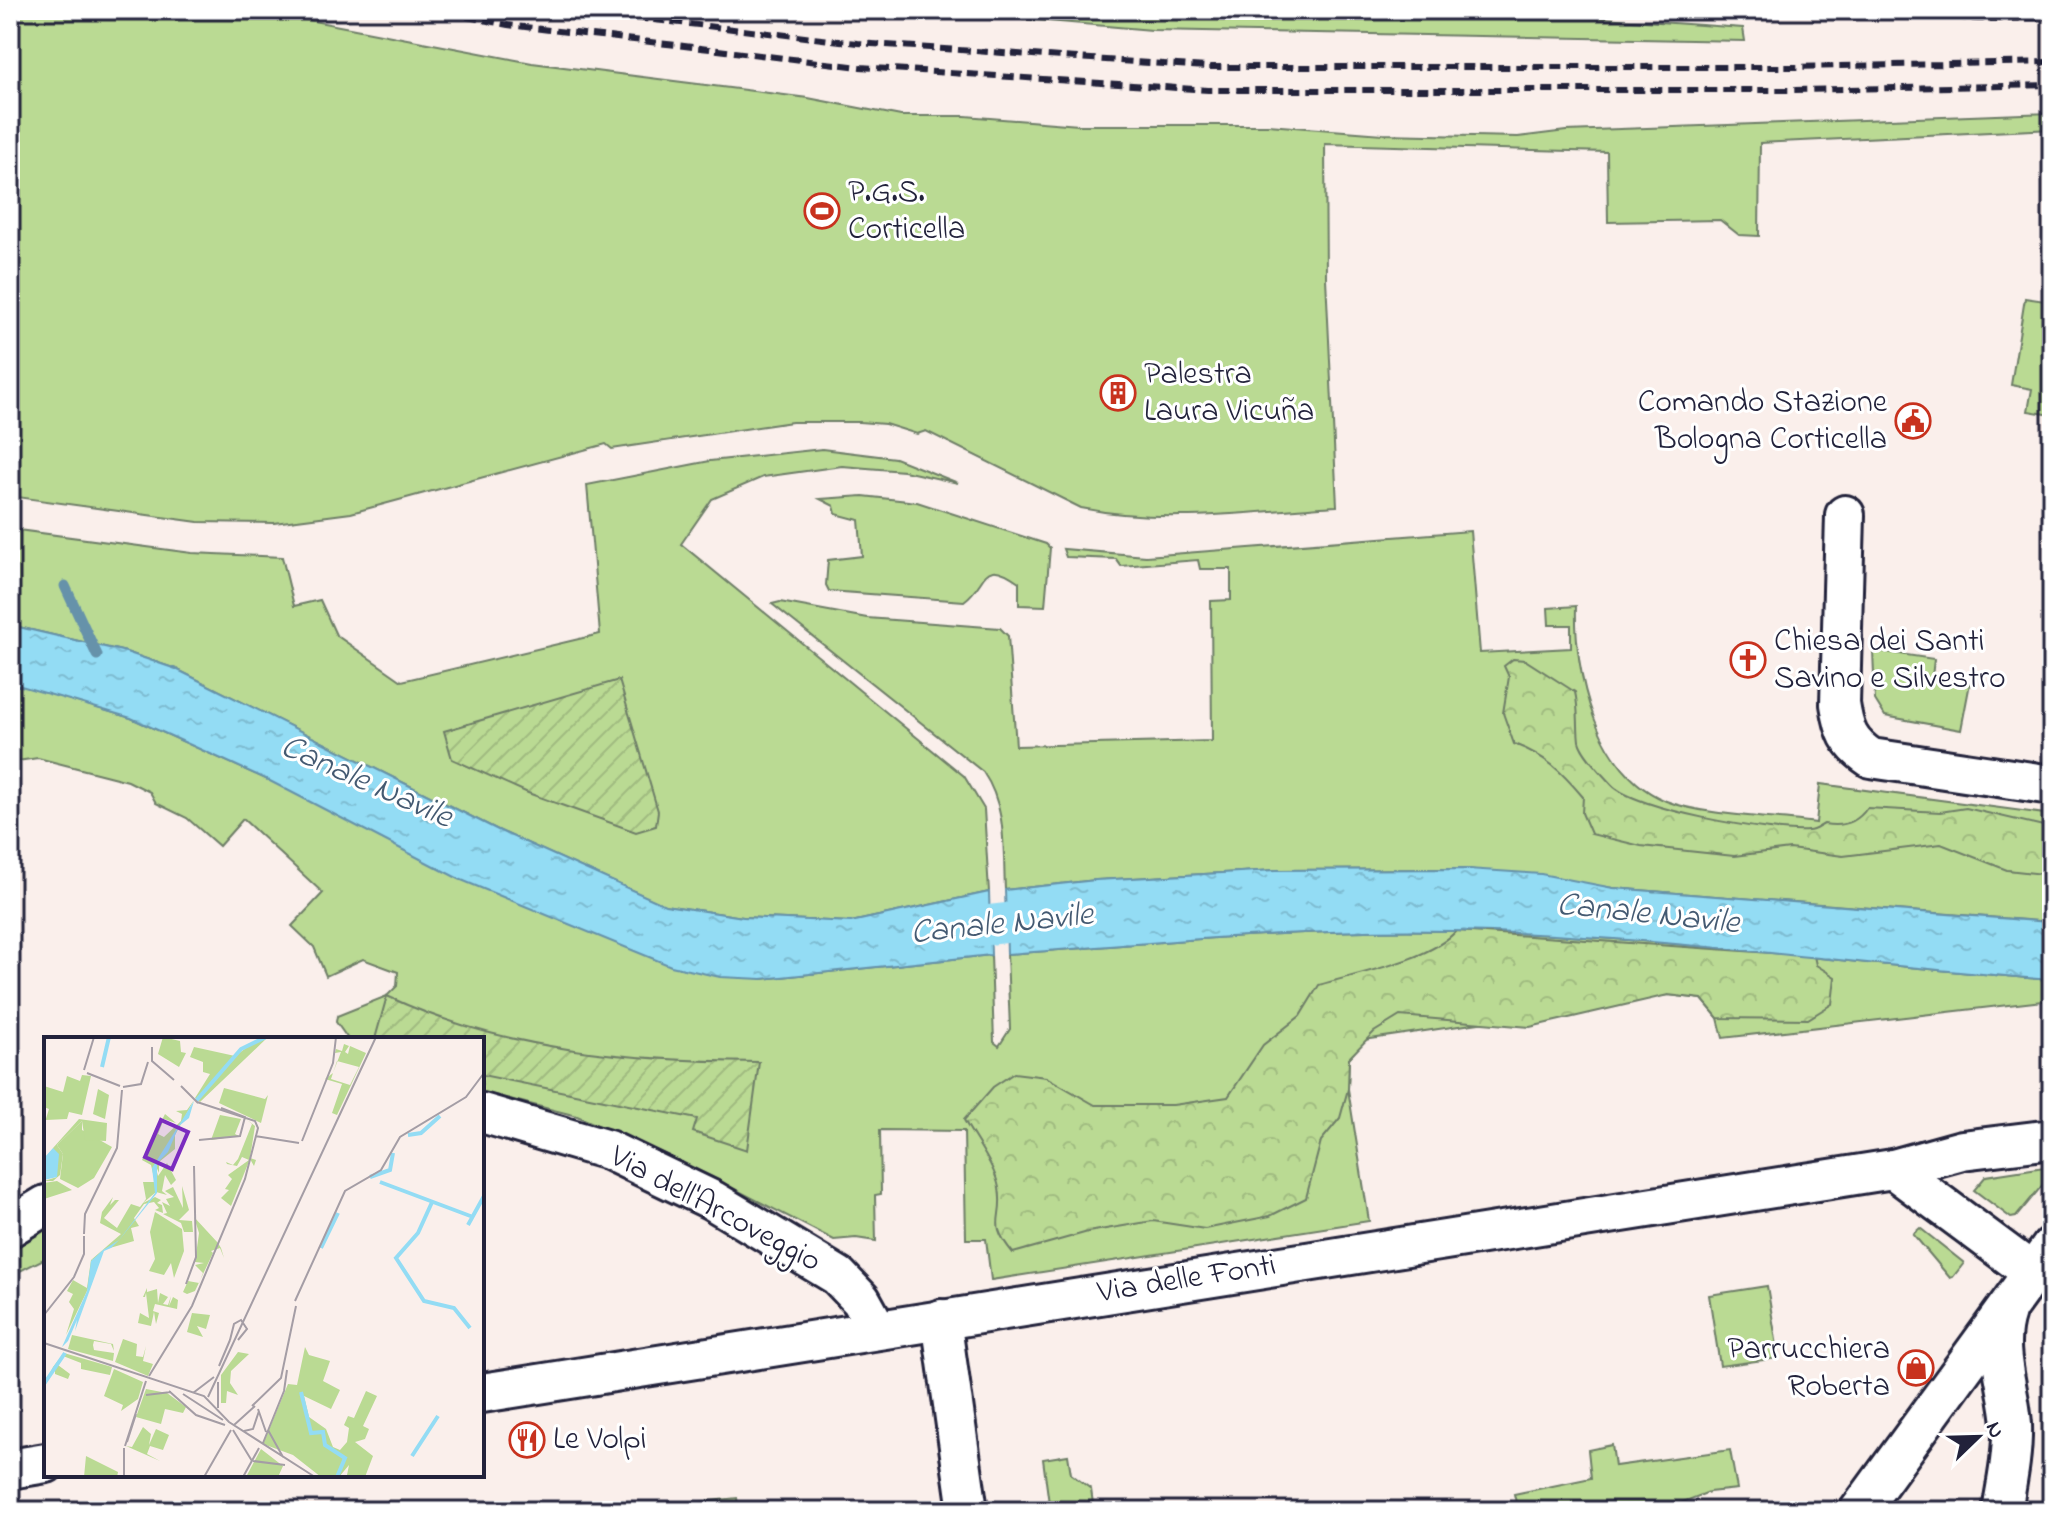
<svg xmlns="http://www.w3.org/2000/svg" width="2062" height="1521" font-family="'Indie Flower',sans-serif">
<defs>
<pattern id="forest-crowns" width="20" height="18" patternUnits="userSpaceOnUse" patternTransform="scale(2)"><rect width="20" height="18" fill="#bada93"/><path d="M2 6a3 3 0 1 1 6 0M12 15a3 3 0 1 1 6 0" fill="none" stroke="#a0bb80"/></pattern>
<pattern id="garden-furrows" width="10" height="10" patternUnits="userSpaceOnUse" patternTransform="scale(2)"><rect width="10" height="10" fill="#bada93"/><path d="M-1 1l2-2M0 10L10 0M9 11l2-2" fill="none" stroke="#a0bb80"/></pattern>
<pattern id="water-ripples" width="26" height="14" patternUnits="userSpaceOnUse" patternTransform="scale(2)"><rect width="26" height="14" fill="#93dcf4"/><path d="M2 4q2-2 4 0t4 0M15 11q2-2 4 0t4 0" fill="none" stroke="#7ebcd2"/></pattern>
</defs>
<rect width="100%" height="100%" fill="#faefeb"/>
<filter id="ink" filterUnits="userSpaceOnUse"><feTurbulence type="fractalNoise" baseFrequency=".0125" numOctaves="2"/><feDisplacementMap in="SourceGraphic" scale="16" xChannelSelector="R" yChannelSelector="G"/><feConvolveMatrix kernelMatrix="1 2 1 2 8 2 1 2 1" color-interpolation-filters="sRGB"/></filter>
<g filter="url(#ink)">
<g fill="#bada93" stroke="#6e7e67" stroke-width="2">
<path d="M10,10H256L532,63L808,98L901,116H965L1079,125H1268L1383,134L1518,137L1566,131L2052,113V129L1760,143L1759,236L1739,235L1720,220L1608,222L1607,152L1325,144L1326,278L1337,506C1253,511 1165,525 1081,508L926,431L917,434L885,424L859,422H792L612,449L606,444L351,513L274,523L198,522L10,496Z"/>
<polygon points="919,10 1489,10 1743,28 1745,41 1152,30"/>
<polygon points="2025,298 2052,302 2052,415 2028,411 2032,389 2011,385"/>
<polygon points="822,449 895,458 958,483 904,471 842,466 763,477 712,499 681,544 964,776 984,809 989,892 851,922 743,917 664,905 498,830 176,669 126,652 10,625 10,529 192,553 282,557 294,606 320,600 336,635 402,681 600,634 587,485 710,461"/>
<path d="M863,496L917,502L1046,544L1050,548L1045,606L1019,605V582C980,555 989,583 964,601L829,591L826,585L828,560L862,556L859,520L836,514L834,506L820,499Z"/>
<path d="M1470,531L1480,653L1571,648V625H1549L1548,608L1576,606C1574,673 1596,772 1666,801C1704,816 1774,817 1816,823L1820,784L2052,815V922L1613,888L1468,869L1276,870L1096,880L1005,890C1003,848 1007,807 983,772L772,604L780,602L867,618L1000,628L1008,636L1016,746L1212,741L1211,601L1231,600V569H1200L1198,560L1121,566L1116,559L1066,557L1063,549L1146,556Z"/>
<polygon points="1873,650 1934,659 1932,677 1970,683 1961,730 1885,716 1875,700"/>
<path d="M21,685L131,718L266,779L762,979L991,955L994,1042L999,1046L1010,1029L1007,954C1156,943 1305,927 1454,931C1654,935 1853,965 2052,980V1000L1723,1038L1718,1018L1702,999L1668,995L1364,1040L1349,1058L1348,1089L1369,1221L991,1280L986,1239H966L964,1131L880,1130L881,1194L875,1195L876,1241L856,1238L834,1240L682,1162L577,1116L482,1092V1039H348L336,1022L337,1016L387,996L397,986L398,972L363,959L326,976L314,947L292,926L323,893L243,819L219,846L187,818L156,803L150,792L128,781L38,758L10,762V686Z"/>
<polygon points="2044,1167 2050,1176 2016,1217 2011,1218 1974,1190 1986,1176"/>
<polygon points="1920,1228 1964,1263 1953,1277 1950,1278 1913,1234"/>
<polygon points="46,1229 46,1258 10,1276 10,1252"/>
<polygon points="1767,1286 1779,1358 1720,1366 1709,1295"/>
<polygon points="1612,1445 1615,1466 1730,1450 1737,1489 1709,1492 1660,1511 1518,1511 1514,1494 1591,1478 1588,1450"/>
<polygon points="1068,1455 1071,1474 1091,1489 1094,1511 1050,1511 1043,1459"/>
<polygon points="737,1498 739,1511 693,1511 692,1503"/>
</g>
<g fill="url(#forest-crowns)" stroke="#6e7e67" stroke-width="2">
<path d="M1513,659L1525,660L1575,692C1579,709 1577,724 1579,741C1582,754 1603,775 1612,785C1634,809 1773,834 1808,831C1814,831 1818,827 1824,824C1841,827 1857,823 1867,808L1940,812L1966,808L2052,828V875L2007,870L1941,844L1843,856L1790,849L1734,856L1641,846L1591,834L1582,813L1583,797C1561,771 1546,756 1514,744L1503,713L1509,677L1504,666Z"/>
<path d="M1456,931L1814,956L1816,965L1835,977L1832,1004L1808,1019L1718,1018L1702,999L1668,995L1530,1027L1400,1016L1374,1032L1349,1058L1348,1089L1340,1118L1321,1141L1306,1198L1270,1216L1205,1229L1153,1221L1088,1232L1013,1253C986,1220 1005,1221 999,1188C995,1166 975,1140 964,1120L993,1087L1014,1073L1046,1077L1095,1105H1173L1228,1097L1263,1045L1300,1016L1319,985C1358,973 1429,961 1456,931Z"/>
</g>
<g fill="url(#garden-furrows)" stroke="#6e7e67" stroke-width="2">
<polygon points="619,680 658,811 656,826 636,832 528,793 452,759 444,731"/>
<path d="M387,996C503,1051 633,1061 759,1062L747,1150L693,1132L697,1119L482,1075V1039H375Z"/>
</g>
<g fill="url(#water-ripples)" stroke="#6692aa" stroke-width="2">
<polygon points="10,625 126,652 176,669 498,830 665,905 743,917 851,922 989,892 991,955 762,979 720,977 671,966 459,879 266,779 131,718 21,686 10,686"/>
<path d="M1468,869L1541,874L1613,888L2049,922H2052V980C1853,965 1654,935 1454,931C1305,927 1156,943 1007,954L1005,890L1096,880L1276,870Z"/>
</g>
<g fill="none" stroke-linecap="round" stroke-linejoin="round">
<polyline stroke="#6692aa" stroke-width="11" points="65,586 97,655"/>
<polyline stroke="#93dcf4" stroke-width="40" points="936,931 1060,917"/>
<defs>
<g id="minor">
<path d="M1845,515L1840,704C1844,730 1848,743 1871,758L2052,785"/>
<polyline points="482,1113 608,1150 712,1200 838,1276 861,1300 877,1329"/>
<polyline points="1893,1169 2033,1273"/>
<polyline points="10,1227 46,1205"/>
<polyline points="941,1319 968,1511"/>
<polyline points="482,1393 1893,1169 1962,1150 2052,1139"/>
<polyline points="10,1469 46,1463"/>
<polyline points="1859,1511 2052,1246"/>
<path d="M2002,1511C2007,1482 2013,1453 2012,1424C2009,1385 1993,1350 2006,1312"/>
</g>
</defs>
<use href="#minor" stroke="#22223b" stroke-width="44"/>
<use href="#minor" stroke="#fff" stroke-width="38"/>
<g stroke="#22223b" stroke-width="6" stroke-dasharray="12 6" stroke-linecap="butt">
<polyline points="431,10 508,25 860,67 1208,90 1793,90 2052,85"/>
<polyline points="564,10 858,43 1207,67 1793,67 2052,62"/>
<polyline points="1828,10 1978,19 2052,18"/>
</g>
</g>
</g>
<defs>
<symbol id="stadium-ring" viewBox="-11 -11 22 22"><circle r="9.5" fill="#fff" stroke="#c8321e" stroke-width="1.5"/><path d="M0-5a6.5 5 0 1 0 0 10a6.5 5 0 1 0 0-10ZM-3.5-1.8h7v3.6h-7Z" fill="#c8321e"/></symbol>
<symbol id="building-ring" viewBox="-11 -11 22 22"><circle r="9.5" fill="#fff" stroke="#c8321e" stroke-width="1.5"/><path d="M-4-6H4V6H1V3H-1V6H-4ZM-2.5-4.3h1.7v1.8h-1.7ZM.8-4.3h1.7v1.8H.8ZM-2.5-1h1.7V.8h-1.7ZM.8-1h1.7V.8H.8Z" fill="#c8321e"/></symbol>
<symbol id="civic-ring" viewBox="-11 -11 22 22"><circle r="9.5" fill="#fff" stroke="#c8321e" stroke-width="1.5"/><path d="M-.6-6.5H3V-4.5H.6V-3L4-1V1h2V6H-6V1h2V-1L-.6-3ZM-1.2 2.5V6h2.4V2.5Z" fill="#c8321e"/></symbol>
<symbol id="church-ring" viewBox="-11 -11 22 22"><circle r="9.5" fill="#fff" stroke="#c8321e" stroke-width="1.5"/><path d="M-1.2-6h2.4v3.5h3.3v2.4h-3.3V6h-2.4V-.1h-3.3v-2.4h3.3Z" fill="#c8321e"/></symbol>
<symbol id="shop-ring" viewBox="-11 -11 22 22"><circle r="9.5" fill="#fff" stroke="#c8321e" stroke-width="1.5"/><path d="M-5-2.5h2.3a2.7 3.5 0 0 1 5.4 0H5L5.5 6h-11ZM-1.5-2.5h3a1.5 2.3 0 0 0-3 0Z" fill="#c8321e"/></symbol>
<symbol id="restaurant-ring" viewBox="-11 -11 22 22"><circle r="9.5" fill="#fff" stroke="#c8321e" stroke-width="1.5"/><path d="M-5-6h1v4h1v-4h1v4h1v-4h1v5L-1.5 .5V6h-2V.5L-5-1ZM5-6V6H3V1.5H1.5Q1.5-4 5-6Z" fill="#c8321e"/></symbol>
</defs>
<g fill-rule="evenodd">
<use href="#stadium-ring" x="802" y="191" width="40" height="40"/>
<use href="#building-ring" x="1098" y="373" width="40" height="40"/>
<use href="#civic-ring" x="1893" y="401" width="40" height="40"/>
<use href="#church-ring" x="1728" y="640" width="40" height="40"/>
<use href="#shop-ring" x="1896" y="1348" width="40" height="40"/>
<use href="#restaurant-ring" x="507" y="1420" width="40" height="40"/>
</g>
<g text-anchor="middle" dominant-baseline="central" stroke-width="6" stroke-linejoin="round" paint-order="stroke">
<g font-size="32" fill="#22223b" stroke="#fff" text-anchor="start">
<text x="848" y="193">P.G.S.<tspan x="848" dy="37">Corticella</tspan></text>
<text x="1144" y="375">Palestra<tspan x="1144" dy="37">Laura Vicuña</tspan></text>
<text x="1887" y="403" text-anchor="end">Comando Stazione<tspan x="1887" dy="37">Bologna Corticella</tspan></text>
<text x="1774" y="642">Chiesa dei Santi<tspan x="1774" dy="37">Savino e Silvestro</tspan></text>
<text x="1890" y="1350" text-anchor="end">Parrucchiera<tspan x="1890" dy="37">Roberta</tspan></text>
<text x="553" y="1440">Le Volpi</text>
</g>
<g font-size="32" fill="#22223b" stroke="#fff">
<text transform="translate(715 1210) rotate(28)">Via dell'Arcoveggio</text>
<text transform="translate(1187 1280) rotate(-9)">Via delle Fonti</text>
</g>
<g font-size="34" font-style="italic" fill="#445a72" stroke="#fff">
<text transform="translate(366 783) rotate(24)">Canale Navile</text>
<text transform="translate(1648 915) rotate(6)">Canale Navile</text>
<text transform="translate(1002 925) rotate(-6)">Canale Navile</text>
</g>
</g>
<g transform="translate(44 1037)">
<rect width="440" height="440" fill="#faefeb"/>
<path d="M119,0L136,4L137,15L142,16L135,30L114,17ZM217,0H224L156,65L151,61L166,37L159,35V25L146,20L150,10L191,19ZM300,7L305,9L301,15L304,17L306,9L322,16L293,78L288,76L298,47L281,42L289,36L297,15L291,16L292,12L298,14ZM293,24L315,30L306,48L287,42ZM38,38L47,39L38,78L25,75L23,82L2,83L0,88L5,72L0,70V49L19,55L23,39L36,44ZM180,51L221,62L224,58L217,86L175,66ZM150,63L131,98V112L115,125V136L111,127L114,139L123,126L132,143L127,148L121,138L118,154L123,158L112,155L99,166L111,160L117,163L113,166L118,168L119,176L111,173L115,171L110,165L100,167L90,181L95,189L87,191L90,204L59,213L53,220L48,223L46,244L43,254L22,298L30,272L25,265L29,257L23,254L29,243L43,251L47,223L77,197L56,186L58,175L69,160L66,168L71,163H75L60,181L73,191L87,167L96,170L102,162L99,145H111L107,128L98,123L121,77L132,86L120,82L114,97L120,100L137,84L138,77L132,74L143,73ZM176,78L197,82L191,97L195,99L167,103ZM202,82L211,89L206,121L212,123L210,129L206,122L187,169L177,161L185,153L181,152L188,142L184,138L205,123L198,120L193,129L183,127L182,125L189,128L194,122L208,87ZM38,84V93L68,110L50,141L34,151L16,142L19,117L13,108ZM13,144L28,153L0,162V146ZM138,149L145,173L135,183L148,184L149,195H140L137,186L119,177L123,176L118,165L126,169L122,162L130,160L121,154L129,150L139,171ZM111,175L138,192L140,214L130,241L127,226L120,238L105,234L111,222L106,195ZM150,180L174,206L177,211L180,221L176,211L167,214L169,216L151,254L143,257L139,255L144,244L155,246L159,236L151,228L160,226L151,225L155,196ZM103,251V255L113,252L114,266L116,256L124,260L119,267L124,268L127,259L125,269L129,260L134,263L133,272L111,267L109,274L115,276L112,287L110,275L107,289L94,286L96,276L105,281L102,256L101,260H99ZM148,276L166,278L162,292L153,289L159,300L143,295ZM28,298L69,307L70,314L67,307L50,304L49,308L50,313L70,316L69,324L24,312ZM79,302L93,307L92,319L99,320L102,309L99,324L109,327L104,339L71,325ZM261,310L265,318L286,324L279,344L296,353L287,372L260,359L265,380L282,392L289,410L296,413L303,405L305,391L300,388L304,379L310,381L322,354L333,359L319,389L325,392L321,402L311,405L329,419L321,440L303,438L305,428L295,440H277L249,418L219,407L244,347L253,348ZM194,315L205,317L187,334L186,346L194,358L183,354L182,366H177V338ZM20,316L68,330L66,338L37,332V326L19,319L14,328L26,337L24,342L11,337V330L0,350L9,330ZM70,332L99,345L94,362L77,374L79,368L60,359ZM102,352L123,356L142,370L139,376L121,372L117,387L92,380ZM99,390L107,397L105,408L112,392L125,398L119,413L106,409L103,417L90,410L116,424L82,409L88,410ZM217,412L239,429L234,440H202ZM42,419L74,435L73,440H40Z" fill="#bada93" fill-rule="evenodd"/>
<path d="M35,82L63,86L62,104L41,103L38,84L13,108L19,117L16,138L9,144H0L13,140L9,111Z" fill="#bada93"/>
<path d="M54,52L65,58L61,82L49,77Z" fill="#bada93"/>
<path d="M150,64L145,81L135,89L124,115L113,126V156L76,202L67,211L60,214L31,294L33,283L24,304L18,310L43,254L47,224L59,213L75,203L111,156L108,131ZM9,111L15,117L13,140L0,143V121Z" fill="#93dcf4"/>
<path fill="none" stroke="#93dcf4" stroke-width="4" d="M58,30L65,0M152,64L197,12L222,0M364,98L377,96L396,79M326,140L346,133L349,116M336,145L429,180M389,163L374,196L352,221L380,264L410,271L426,291M424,188L440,159M277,211L294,176M0,347L21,316M257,355L267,396L279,395L281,408L301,421L293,440M368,419L394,379"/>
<path fill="none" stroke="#a49da5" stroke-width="2" d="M108,10V24L130,43M40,33L50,0M43,36L76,49M137,49L154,66M79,50L97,47L104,25M211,99L255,106M155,103L196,99L201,80L177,71M258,104L289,26L292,0M40,197L41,177L73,111L78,53M142,247L152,220L150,129M251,264L301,154L337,133L356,100L422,60L440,36M0,278L30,240L40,217V199M186,303L190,287L197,283L203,292L194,303M0,306L160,359L185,385L271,440M175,329L186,303M105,339L148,269L201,142L214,91L211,84L153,65M125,354L152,378L181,388M149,356L170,340M139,357L179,383M102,358L127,355M164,360L332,0M208,369L237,341L252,269M174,371V345M214,372L222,395M190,388L211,369M189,393L208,424M224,393L239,420M200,394L209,392L215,374M83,405L92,377M219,406L240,354L243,333M81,409L102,344M209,424L241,428M80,440V411M160,440L187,393M199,440L215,411"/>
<path fill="#7b2cbf" fill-opacity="0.15" stroke="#7b2cbf" stroke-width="4" d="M117,83L144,95L128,132L101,120Z"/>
<rect width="440" height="440" fill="none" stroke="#22223b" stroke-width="4"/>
</g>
<rect width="2062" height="1521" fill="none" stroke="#fff" stroke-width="40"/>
<rect x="20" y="20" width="2022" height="1481" fill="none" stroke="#22223b" stroke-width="3" filter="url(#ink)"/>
<g transform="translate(1978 1437) rotate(67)" stroke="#ffffff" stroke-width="6" paint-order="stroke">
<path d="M0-6L14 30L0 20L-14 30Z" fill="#22223b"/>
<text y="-12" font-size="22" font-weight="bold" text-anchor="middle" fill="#22223b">N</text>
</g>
</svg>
